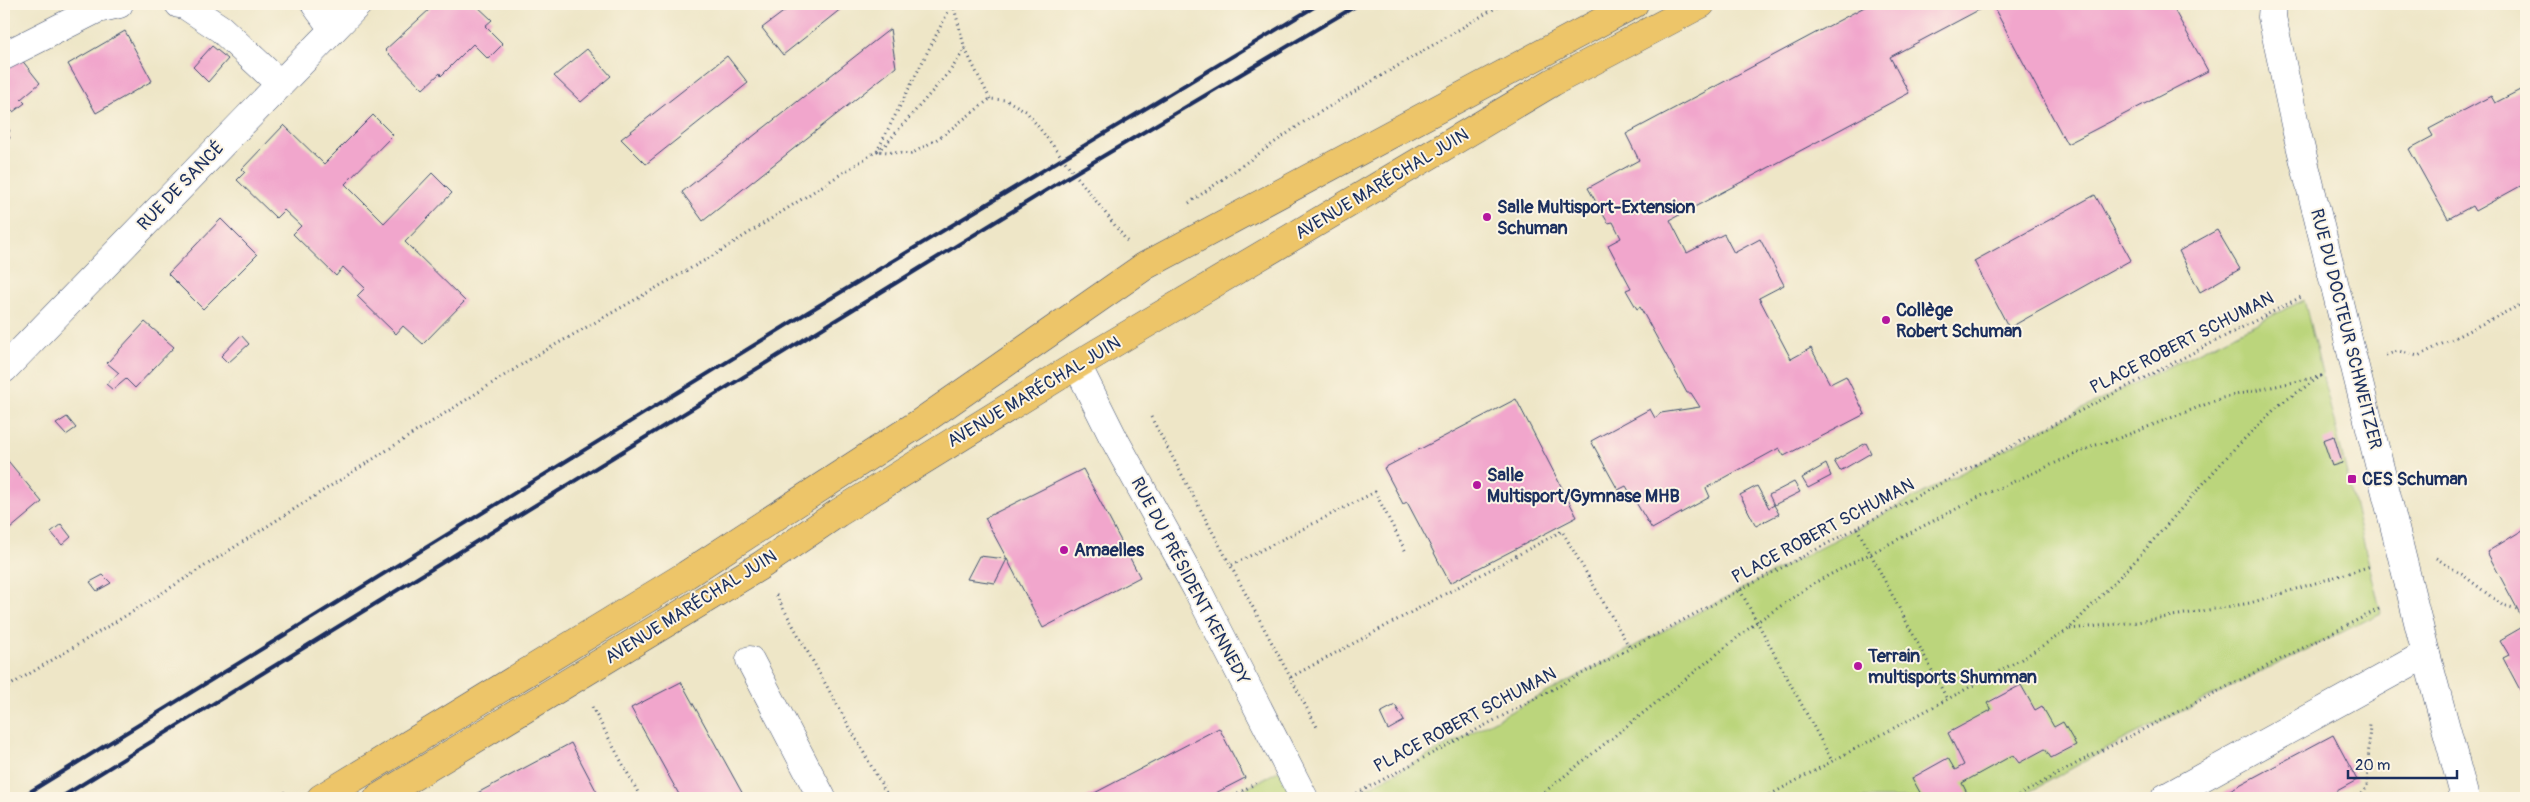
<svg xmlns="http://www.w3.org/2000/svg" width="2530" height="802" font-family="Pangolin,sans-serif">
<rect width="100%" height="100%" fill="#fcf5e5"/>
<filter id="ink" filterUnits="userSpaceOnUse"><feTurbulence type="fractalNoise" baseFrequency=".02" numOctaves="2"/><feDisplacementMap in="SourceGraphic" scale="10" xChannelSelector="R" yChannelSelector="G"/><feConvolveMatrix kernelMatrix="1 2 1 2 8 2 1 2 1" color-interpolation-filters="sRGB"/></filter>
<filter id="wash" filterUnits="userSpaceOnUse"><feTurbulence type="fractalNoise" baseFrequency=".0096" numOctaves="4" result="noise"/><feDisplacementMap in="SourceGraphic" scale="20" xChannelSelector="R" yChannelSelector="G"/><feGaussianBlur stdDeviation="1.12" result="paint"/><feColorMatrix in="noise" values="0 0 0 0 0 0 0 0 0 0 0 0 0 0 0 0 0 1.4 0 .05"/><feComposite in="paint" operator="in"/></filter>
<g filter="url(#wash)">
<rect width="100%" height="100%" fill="#eee6c7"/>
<g fill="#bbd57b" stroke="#6b826c">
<polygon points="2304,300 2381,613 2129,737 2018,798 1348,798 2076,412"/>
<polygon points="1287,766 1304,798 1229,798"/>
</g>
<g id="blocks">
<g fill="#f1a6cc">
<polygon points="430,4 475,4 492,20 485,26 503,44 488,59 473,44 441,76 440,73 423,89 385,50 430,9 428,6"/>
<polygon points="794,4 847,4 783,55 762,28"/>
<polygon points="1870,4 1990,4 1890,57 1909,93 1670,220 1687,253 1724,234 1734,253 1760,239 1784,285 1759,298 1791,359 1811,348 1830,384 1846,376 1865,414 1784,456 1779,448 1706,488 1710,497 1652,529 1626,486 1618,490 1591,441 1650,409 1655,418 1661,413 1700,407 1691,393 1687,393 1640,307 1637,309 1626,290 1631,288 1608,245 1621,238 1613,222 1608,223 1588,188 1639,160 1626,134"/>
<polygon points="1992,4 2171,4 2208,71 2067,144"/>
<polygon points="890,29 896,67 703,221 682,192"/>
<polygon points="125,31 152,81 96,113 68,64"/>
<polygon points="212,46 228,59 208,82 193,67"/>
<polygon points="587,49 611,76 581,102 554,76"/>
<polygon points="727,56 748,83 646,164 621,139"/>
<polygon points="21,59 40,83 21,99 25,103 13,112 4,101 4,69"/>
<polygon points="2520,90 2526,101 2526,183 2475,211 2472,206 2448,219 2409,149 2433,136 2429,129 2491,96 2495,103"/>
<polygon points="373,115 393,135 345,184 384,223 432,173 452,193 405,242 465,301 423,344 403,326 396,334 357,296 365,288 343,267 336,276 293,234 301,226 284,210 276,218 237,180 245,172 242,169 284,125 324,164"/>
<polygon points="4,124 10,131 7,133 10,138 4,143"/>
<polygon points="2095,195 2131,260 2009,328 1974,261"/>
<polygon points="221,219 257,255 203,309 168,274"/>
<polygon points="2217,230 2240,269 2200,292 2179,251"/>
<polygon points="145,322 174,347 135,388 126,379 113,390 106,384 119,373 107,363"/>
<polygon points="241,335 249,344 228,363 221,356"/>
<polygon points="1516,399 1577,517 1450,583 1407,502 1403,504 1384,468"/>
<polygon points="67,417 76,428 66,435 56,424"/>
<polygon points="2334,436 2342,463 2332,466 2323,440"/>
<polygon points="1866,443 1871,453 1840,471 1834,461"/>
<polygon points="4,456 42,502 10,529 4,521"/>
<polygon points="1826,464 1831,476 1808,488 1802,478"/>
<polygon points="1083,469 1140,577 1043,628 1007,559 995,583 967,579 979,556 1007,559 985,518"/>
<polygon points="1794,482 1800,492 1774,505 1769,495"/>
<polygon points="1757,486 1769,508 1774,505 1779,514 1756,526 1740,495"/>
<polygon points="61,524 71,537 62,545 51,532"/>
<polygon points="2526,528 2526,625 2487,552"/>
<polygon points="103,575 111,583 97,591 90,582"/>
<polygon points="2526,625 2526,701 2503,658 2509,655 2500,640"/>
<polygon points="681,682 745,798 681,798 631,708"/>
<polygon points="2021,685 2035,710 2042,706 2054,727 2063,722 2076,745 2051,758 2045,749 2019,763 2013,755 1962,783 1968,795 1962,798 1923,798 1912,778 1948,758 1955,770 1964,765 1948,733 1991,710 1987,703"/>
<polygon points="1395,705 1404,721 1388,730 1380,713"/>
<polygon points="1219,728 1245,778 1206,798 1085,798"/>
<polygon points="2333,735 2357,780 2324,798 2215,798"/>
<polygon points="571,743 600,798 468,798"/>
</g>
</g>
</g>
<g filter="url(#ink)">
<use href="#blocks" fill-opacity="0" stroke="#3b4a6e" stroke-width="1"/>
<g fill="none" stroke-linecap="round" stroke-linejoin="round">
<defs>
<g id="minor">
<polyline points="179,4 185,5 221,29 280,84"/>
<polyline points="315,4 333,29"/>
<polyline points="2273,4 2272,17 2296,129 2426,654 2465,798"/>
<polyline points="4,56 97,9 119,4"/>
<polyline points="1077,365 1113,437 1198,591 1304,798"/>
<polyline points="4,369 358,4"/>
<polyline points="750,660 822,798"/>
<polyline points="2165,798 2426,654"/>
</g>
<g id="major">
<polyline points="321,798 686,575 921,422 1145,266 1634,4"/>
<polyline points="378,798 760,566 838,513 1077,365 1553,82 1701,4"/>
</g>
</defs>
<use href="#minor" stroke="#3b4a6e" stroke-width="29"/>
<use href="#major" stroke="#3b4a6e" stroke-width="29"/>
<g stroke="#3b4a6e" stroke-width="3" stroke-dasharray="1 4" stroke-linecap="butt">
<polyline points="953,4 965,49 950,71 886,144 877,151 911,154 939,138 990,99 1006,100 1026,111 1127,241"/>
<polyline points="965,49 990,99"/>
<polyline points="1189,203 1305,121 1502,4"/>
<polyline points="2386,355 2398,351 2418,356 2526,302"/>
<polyline points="1151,417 1318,729"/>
<polyline points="1857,528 1947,699"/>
<polyline points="2436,558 2463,575 2502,605 2517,609"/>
<polyline points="1232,565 1375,492 1406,552"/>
<polyline points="1740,590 1832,761"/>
<polyline points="776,595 889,798"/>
<polyline points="2070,629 2137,622 2250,603 2371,566"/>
<polyline points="1291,677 1562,531 1630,648"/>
<polyline points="4,689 137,609 532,358 716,254 877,151 952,4"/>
<polyline points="592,707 641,798"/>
<polyline points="276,798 288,791"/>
<polyline points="1229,798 1258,782"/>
<polyline points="1348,798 1981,462 2303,296"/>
<polyline points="1537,798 1757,622 1816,582 1981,496 2096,445 2114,440 2222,398 2321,376 2279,405 2234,449 2134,562 2069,629 2020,660 1764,798"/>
<polyline points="2014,798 2085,759 2381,608"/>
<polyline points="2359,798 2367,787 2370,722"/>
</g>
<use href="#minor" stroke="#fff" stroke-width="28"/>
<use href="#major" stroke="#edc569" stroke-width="28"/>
<g stroke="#1b2f5e" stroke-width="4">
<polyline points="20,798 808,312 1319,4"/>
<polyline points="60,798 1063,180 1359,4"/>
</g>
</g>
</g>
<g fill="#b5179e" stroke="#fcf5e5" stroke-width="2">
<circle cx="1487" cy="217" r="5"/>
<circle cx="1886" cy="320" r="5"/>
<rect x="2347" y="474" width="10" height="10" rx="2.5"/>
<circle cx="1477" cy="485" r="5"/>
<circle cx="1064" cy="550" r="5"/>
<circle cx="1858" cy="666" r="5"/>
</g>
<g text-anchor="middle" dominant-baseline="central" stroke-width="4" stroke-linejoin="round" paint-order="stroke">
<g font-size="18" fill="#1b2f5e" stroke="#fcf5e5">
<text transform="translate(1382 184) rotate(-31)">AVENUE MARÉCHAL JUIN</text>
<text transform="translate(181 186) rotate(-46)">RUE DE SANCÉ</text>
<text transform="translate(2346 329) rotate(76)">RUE DU DOCTEUR SCHWEITZER</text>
<text transform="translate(2182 343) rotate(-27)">PLACE ROBERT SCHUMAN</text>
<text transform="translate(1034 392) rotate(-31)">AVENUE MARÉCHAL JUIN</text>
<text transform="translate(1823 531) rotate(-28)">PLACE ROBERT SCHUMAN</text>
<text transform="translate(1190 581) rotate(62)">RUE DU PRÉSIDENT KENNEDY</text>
<text transform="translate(691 607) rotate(-32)">AVENUE MARÉCHAL JUIN</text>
<text transform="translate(1465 720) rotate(-28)">PLACE ROBERT SCHUMAN</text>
</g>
<g font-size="18" font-weight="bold" fill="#1b2f5e" stroke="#fcf5e5" text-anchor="start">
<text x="1497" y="207">Salle Multisport-Extension<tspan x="1497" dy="21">Schuman</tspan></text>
<text x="1896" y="310">Collège<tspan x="1896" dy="21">Robert Schuman</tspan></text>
<text x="1487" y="475">Salle<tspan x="1487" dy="21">Multisport/Gymnase MHB</tspan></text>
<text x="2362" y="479">CES Schuman</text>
<text x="1074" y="550">Amaelles</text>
<text x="1868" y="656">Terrain<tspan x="1868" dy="21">multisports Shumman</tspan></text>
</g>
</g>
<rect width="2530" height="802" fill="none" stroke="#fcf5e5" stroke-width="20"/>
<path d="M2348 770v8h109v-8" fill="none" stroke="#1b2f5e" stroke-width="2.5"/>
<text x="2355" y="770" font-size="15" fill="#1b2f5e" stroke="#fcf5e5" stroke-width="4" paint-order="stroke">20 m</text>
</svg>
